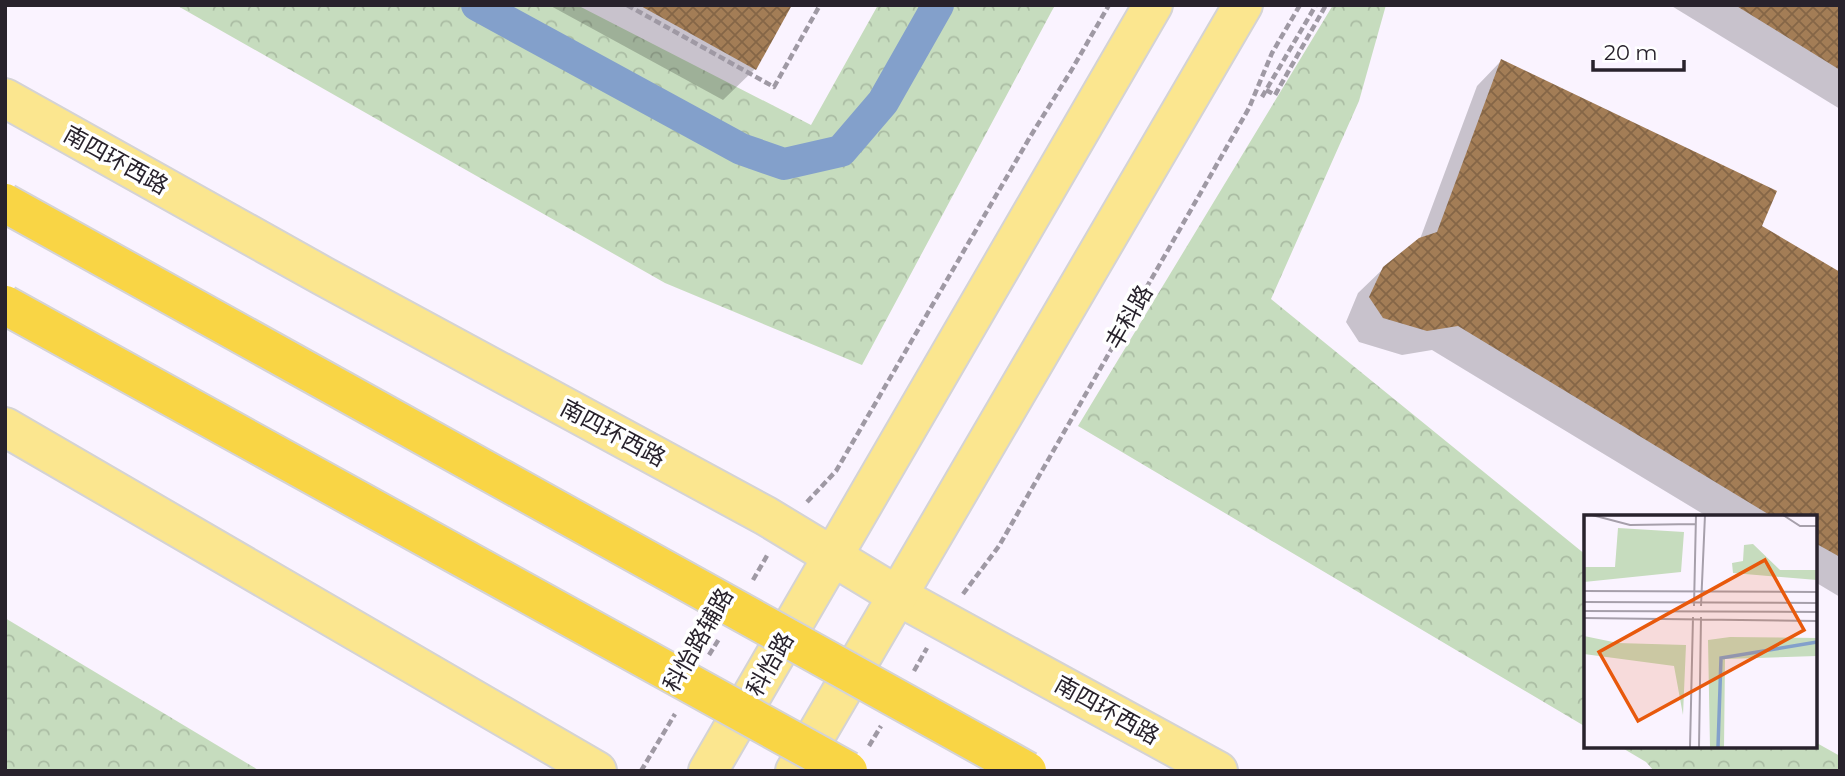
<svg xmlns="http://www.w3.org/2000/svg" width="1845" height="776" font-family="Montserrat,'Noto Sans SC',sans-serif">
<defs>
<pattern id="park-crowns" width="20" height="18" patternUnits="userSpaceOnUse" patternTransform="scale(1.75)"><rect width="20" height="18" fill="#c6dcbe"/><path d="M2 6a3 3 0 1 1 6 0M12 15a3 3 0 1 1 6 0" fill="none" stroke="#aabca3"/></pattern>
<pattern id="building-cross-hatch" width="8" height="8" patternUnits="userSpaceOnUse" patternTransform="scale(1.75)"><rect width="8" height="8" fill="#a37d56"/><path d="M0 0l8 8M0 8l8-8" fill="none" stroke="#856647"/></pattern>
</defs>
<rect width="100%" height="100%" fill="#faf3ff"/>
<g fill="url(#park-crowns)">
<polygon points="176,5 577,5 811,125 878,5 1055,5 862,365 665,283"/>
<polygon points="1333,5 1386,5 1359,101 1271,299 1586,555 1586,727 1078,426"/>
<polygon points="5,618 260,771 5,771"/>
<polygon points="1815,742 1840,756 1840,771 1654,771 1646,762 1619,746 1815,746"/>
</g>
<g fill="#0003">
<polygon points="549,5 790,5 755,69 723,100"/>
<polygon points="1670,5 1840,5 1840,109"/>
<polygon points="1501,61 1760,227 1840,274 1840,597 1815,582 1815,517 1708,517 1432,350 1402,355 1359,342 1346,322 1358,293 1384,268 1420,239 1477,86"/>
</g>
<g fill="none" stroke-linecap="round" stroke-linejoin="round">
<polyline stroke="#83a0cb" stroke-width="32" points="477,5 741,149 784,164 841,151 883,102 938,5"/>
</g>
<g fill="url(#building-cross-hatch)">
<polygon points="639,5 792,5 756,70"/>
<polygon points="1735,5 1840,5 1840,70"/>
<polygon points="1501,59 1777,191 1762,226 1840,272 1840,557 1815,543 1815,517 1773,517 1458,326 1427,331 1383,318 1369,297 1383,267 1419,238 1437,232"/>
</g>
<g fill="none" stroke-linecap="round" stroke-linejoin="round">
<defs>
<g id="major">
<polyline points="5,98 323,276 766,516 898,596 1218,771"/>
<polyline points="5,427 597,771"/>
<polyline points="708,771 1153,5"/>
<polyline points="795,771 1243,5"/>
</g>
</defs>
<use href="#major" stroke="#d4d3d5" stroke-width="42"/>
<g stroke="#9f99a4" stroke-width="4.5" stroke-dasharray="7 3.5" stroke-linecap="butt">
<polyline points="627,5 774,87 820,5"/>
<polyline points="1266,90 1275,95 1326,5"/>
<polyline points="1262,97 1316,5"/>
<polyline points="807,502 836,471 1030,137 1071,71 1109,5"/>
<polyline points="753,580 768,554"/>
<polyline points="963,594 999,546 1249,108 1272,53 1300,5"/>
<polyline points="709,655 719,639"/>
<polyline points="914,671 927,648"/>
<polyline points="869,746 881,726"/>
<polyline points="641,771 675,714"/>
</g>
<use href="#major" stroke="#fbe68f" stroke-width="38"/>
<defs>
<g id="highway-bridge">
<polyline points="5,203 1027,771"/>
<polyline points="5,305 848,771"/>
</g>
</defs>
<use href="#highway-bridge" stroke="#d4d3d5" stroke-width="42" stroke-linecap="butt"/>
<use href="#highway-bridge" stroke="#f9d545" stroke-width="38"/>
</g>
<g text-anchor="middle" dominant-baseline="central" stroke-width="7" stroke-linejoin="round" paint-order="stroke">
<g font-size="23" fill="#28222c" stroke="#fff">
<text transform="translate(116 160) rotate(29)">南四环西路</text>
<text transform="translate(1129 317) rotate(-60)">丰科路</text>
<text transform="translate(613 433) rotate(28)">南四环西路</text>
<text transform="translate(698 640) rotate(-60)">科怡路辅路</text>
<text transform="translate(770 664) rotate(-60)">科怡路</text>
<text transform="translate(1107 710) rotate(29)">南四环西路</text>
</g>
</g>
<g transform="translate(1584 515)">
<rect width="233" height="233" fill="#faf3ff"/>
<path d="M34,13L100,17L97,57L0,67L1,52H31ZM169,29L196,55H233V65L149,58L148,48L159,46L160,30ZM0,121L34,128L102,130L99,200L90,151L0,139ZM146,122L233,123V141L141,144L140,232H126L124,125Z" fill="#c6dcbe"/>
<path fill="none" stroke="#83a0cb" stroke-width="3.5" d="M134,232L137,143L233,127"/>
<path fill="none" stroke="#a69fab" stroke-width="2" d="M8,0L46,10L111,9M199,0L216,11H233M0,76L233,77M0,87L233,88M110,91L112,0M117,91L121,0M0,96L233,97M0,103L233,106M106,232L109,102M115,232L117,102"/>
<path fill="#e8590c" fill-opacity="0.15" stroke="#e8590c" stroke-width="3.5" d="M181,45L220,115L54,206L15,137Z"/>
<rect width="233" height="233" fill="none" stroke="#28222c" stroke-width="3.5"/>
</g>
<rect width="1845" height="776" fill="none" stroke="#28222c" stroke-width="14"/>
<path d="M1593 60v10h91v-10" fill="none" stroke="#28222c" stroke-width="3.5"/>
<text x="1604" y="60" font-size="21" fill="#28222c" stroke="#ffffff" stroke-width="5" paint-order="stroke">20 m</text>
</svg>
